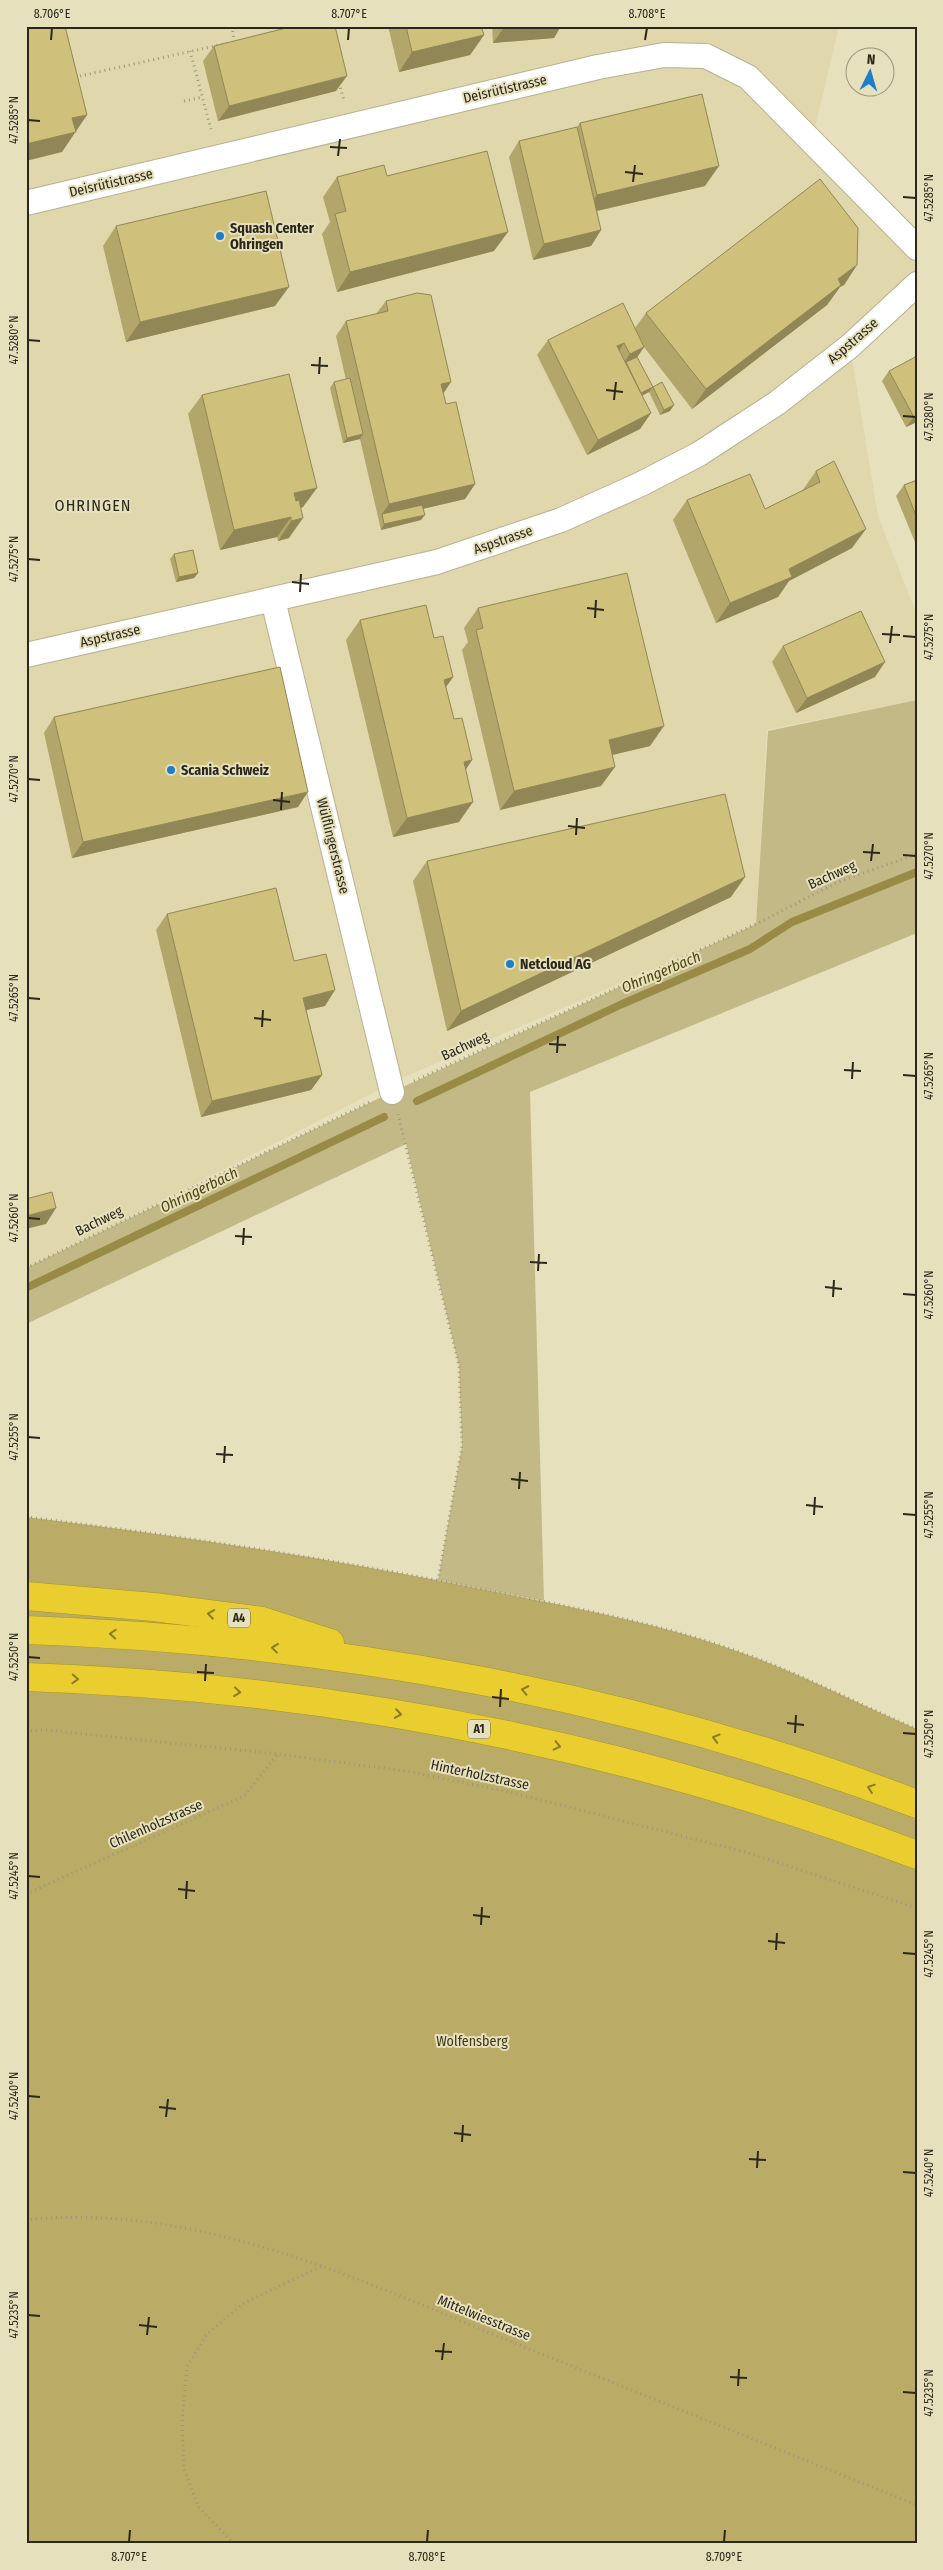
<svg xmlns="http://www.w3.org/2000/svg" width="943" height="2570" font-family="'Fira Sans Condensed',sans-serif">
<rect width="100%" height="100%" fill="#e7e0bd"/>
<polygon fill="#e0d7ad" points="26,26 839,26 812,141 917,248 917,284 850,346 878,516 917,615 917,700 767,730 756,924 400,1079 90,1238 26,1268"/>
<polygon fill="#c3b987" points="917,700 917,933 530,1092 544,1601 438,1580 462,1446 459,1366 406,1144 26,1324 26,1268 392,1092 756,924 768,731"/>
<path fill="#baac66" d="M26,1517C184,1536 341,1560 497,1592C584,1610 673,1626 756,1658C811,1679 863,1706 917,1729V2544H26Z"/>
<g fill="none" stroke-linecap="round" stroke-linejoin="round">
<g stroke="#998b46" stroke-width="8">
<polyline points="417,1101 622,1004 750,949 792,922 917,872"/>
<polyline points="26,1288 384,1117"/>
</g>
<defs>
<g id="street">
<polyline points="26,203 598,67 664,55 706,56 748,77 917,248"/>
<polyline points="273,600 392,1092"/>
<polyline points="26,655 437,562 561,520 641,484 699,454 777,403 850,346 917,284"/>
</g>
<g id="highway">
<polyline points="26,1596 154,1607 262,1621 330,1643"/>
<path d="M26,1630C329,1640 633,1696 917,1804"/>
<path d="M26,1677C331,1687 631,1747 917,1855"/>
</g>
</defs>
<use href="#street" stroke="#b7b18f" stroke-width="26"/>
<use href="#highway" stroke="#a79429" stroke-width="29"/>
<g stroke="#9d987d" stroke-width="3" stroke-dasharray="1 4" stroke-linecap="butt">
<polyline points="232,26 234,41"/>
<polyline points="190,51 212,133"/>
<polyline points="80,76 228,43"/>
<polyline points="339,83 344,101"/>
<polyline points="184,101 203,97"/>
<polyline points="414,1081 756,924 838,882 917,854"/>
<polyline points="398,1114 459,1366 462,1446 438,1580"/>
<polyline points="26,1268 370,1102"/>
<path d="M26,1517C184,1536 341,1560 497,1592C584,1610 673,1626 756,1658C811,1679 863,1706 917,1729"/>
<polyline points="26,1731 45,1730 278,1754 412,1772 513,1793 745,1852 917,1908"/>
<polyline points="26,1894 244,1796 278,1754"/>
<path d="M26,2220C202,2201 375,2287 534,2351C662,2402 789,2454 917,2505"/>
<polyline points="234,2544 198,2506 184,2469 182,2421 187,2367 207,2334 244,2303 322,2266"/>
</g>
<use href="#street" stroke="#fff" stroke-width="24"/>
<use href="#highway" stroke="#eace30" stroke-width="28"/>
</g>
<g fill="#b2a66a">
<polygon points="388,26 481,26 484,35 470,55 399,72"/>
<polygon points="492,26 561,26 554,38 493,43"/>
<polygon points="214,46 336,91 218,121 203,61"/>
<polygon points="580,123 705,186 597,211 601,230 591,246 533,260 509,157 519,141 577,127"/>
<polygon points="387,176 494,251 337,292 322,234 330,222 323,197 337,177"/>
<polygon points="116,226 275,306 126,342 103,246"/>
<polygon points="857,265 844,285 840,287 827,305 692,409 644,347 637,357 653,387 670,411 660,415 649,392 642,396 651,413 640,429 587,455 537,355 548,340 635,328 646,313"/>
<polygon points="386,301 443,393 446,404 475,484 465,499 423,509 421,520 381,530 360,439 343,443 330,388 334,382 346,380 336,336 346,321 376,314"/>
<polygon points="889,371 917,422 906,427 882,381"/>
<polygon points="202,395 303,507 301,508 289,538 278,541 277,537 220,550 188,414"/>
<polygon points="816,471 852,548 789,581 778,597 716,623 673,520 687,500 765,509 802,491"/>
<polygon points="917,480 917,547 896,496 904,485"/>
<polygon points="174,554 198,573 194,578 176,582 170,559"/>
<polygon points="478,608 650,746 612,755 601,786 500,810 462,650 468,642 464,628"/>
<polygon points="360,620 434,638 453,677 446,687 454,719 472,760 465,770 459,822 393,837 346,640"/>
<polygon points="783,646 875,677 796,713 772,662"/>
<polygon points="54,717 298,807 72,858 44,733"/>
<polygon points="427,861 731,897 447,1031 413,881"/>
<polygon points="167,914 294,961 325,1006 306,1010 322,1075 311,1090 201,1117 156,930"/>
</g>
<g fill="#918756">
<polygon points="505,26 561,26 554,38 493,43"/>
<polygon points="484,35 470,55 399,72 412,52"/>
<polygon points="347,76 336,91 218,121 229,106"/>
<polygon points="87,115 62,152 26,161 26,144 72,118"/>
<polygon points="719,166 705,186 583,214 597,195"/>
<polygon points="601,230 591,246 533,260 544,244"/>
<polygon points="508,232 494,251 337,292 350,272"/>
<polygon points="857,265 844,285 840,287 827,305 692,409 706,389 838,279"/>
<polygon points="289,287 275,306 126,342 140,322"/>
<polygon points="624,343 614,358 617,346"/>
<polygon points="644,347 634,362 619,369 630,354"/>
<polygon points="451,382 441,397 441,384"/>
<polygon points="653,387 649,392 627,403 631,398"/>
<polygon points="674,405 670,411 660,415 664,410"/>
<polygon points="651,413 640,429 587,455 598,440"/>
<polygon points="917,415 917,422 906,427 914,417"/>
<polygon points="363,434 360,439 343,443 347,438"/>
<polygon points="475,484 465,499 383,518 382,514 389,504"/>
<polygon points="317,488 303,507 280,513 294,493"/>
<polygon points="425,515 421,520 381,530 384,524"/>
<polygon points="291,517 277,537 220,550 234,530"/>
<polygon points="303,518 289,538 278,541 291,521"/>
<polygon points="866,529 852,548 789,581 778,597 716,623 730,603 789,569"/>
<polygon points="198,573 194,578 176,582 179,577"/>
<polygon points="885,662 875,677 796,713 807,698"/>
<polygon points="453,677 439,697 444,680"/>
<polygon points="664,726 650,746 595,759 609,740"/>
<polygon points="472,760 459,780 464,762"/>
<polygon points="615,767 601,786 500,810 514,791"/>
<polygon points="308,792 298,807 72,858 83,842"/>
<polygon points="473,802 459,822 393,837 407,818"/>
<polygon points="745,877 731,897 447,1031 461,1011"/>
<polygon points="335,990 325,1006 292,1013 303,998"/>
<polygon points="322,1075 311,1090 201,1117 212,1101"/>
<polygon points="56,1208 46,1224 26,1229 26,1216"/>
</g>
<g fill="#cfc17b" stroke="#918756">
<polygon points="26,26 65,26 87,115 72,118 76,132 26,144"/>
<polygon points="294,26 335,26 347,76 229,106 214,46"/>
<polygon points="406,26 481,26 484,35 412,52"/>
<polygon points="702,94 719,166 597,195 580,123"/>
<polygon points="577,127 601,230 544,244 519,141"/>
<polygon points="487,151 508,232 350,272 335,214 346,211 337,177 384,165 387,176"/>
<polygon points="820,179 858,228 857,265 838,279 841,285 706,389 646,313"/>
<polygon points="266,191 289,287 140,322 116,226"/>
<polygon points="417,293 431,295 451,382 441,384 446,404 456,402 475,484 389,504 346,321 388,311 386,301"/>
<polygon points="623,303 644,347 630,354 624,343 617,346 651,413 598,440 548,340"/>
<polygon points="917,356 917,415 914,417 889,371"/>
<polygon points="637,357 653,387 641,393 626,362"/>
<polygon points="289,374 317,488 294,493 296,501 299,500 303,518 291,521 291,517 234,530 202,395"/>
<polygon points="350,378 363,434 347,438 334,382"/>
<polygon points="662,382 674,405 664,410 653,387"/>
<polygon points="834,461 866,529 789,569 792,577 730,603 687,500 750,474 765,509 820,482 816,471"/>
<polygon points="917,480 917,518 904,485"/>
<polygon points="422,505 425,515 384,524 382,514"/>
<polygon points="193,550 198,573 179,577 174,554"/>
<polygon points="627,573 664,726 609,740 615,767 514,791 476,630 483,628 478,608"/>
<polygon points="426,605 434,638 443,636 453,677 444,680 454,719 462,718 472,760 464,762 473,802 407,818 360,620"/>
<polygon points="861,611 885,662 807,698 783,646"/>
<polygon points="280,667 308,792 83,842 54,717"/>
<polygon points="725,794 745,877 461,1011 427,861"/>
<polygon points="276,888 294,961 326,954 335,990 303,998 322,1075 212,1101 167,914"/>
<polygon points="52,1192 56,1208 26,1216 26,1199"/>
</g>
<defs><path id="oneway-chevron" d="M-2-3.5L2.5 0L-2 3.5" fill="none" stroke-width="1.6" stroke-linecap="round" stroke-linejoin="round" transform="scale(1.25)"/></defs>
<g stroke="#8a7b26">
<use href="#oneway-chevron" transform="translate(211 1614) rotate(-172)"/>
<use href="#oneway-chevron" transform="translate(113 1634) rotate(-177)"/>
<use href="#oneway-chevron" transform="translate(275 1648) rotate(-173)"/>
<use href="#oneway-chevron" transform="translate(75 1679) rotate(3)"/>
<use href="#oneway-chevron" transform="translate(525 1690) rotate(-168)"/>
<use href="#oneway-chevron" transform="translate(237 1692) rotate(6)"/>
<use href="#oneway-chevron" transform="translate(398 1714) rotate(9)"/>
<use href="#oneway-chevron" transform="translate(716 1738) rotate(-164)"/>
<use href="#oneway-chevron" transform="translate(557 1746) rotate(13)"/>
<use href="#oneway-chevron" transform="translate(871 1788) rotate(-161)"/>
</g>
<path fill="none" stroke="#2b281b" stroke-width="2" d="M51,40L52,28M348,40L349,28M645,40L647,28M28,120L40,121M330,147L347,148M338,156L340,139M625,172L643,174M633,182L635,165M903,197L916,198M28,340L40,341M311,365L328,366M319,374L320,357M606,390L623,392M614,400L616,382M903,416L916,417M28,559L40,560M292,582L309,584M300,592L301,574M587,608L604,610M595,618L596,600M882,634L900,635M903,636L916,637M890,643L892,626M28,779L40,780M273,800L290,802M281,810L282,792M568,826L585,828M576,835L577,818M863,852L880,853M903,855L916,856M871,861L873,844M28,998L40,999M254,1018L271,1020M262,1027L263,1010M549,1044L566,1045M557,1053L558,1036M844,1070L861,1071M903,1075L916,1076M852,1079L853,1062M28,1218L40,1219M235,1236L252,1237M243,1245L244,1228M530,1262L547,1263M538,1271L539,1254M825,1287L842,1289M903,1294L916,1295M833,1297L834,1280M28,1437L40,1438M216,1454L233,1455M224,1463L225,1446M511,1479L528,1481M519,1489L520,1472M806,1505L823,1507M903,1514L916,1515M814,1515L815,1497M28,1657L40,1658M197,1672L214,1673M205,1681L206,1664M492,1697L509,1699M500,1707L501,1689M787,1723L804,1725M795,1733L796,1715M903,1733L916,1734M28,1876L40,1877M178,1889L195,1891M186,1899L187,1881M473,1915L490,1917M481,1925L482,1907M768,1941L785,1943M776,1950L777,1933M903,1953L916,1954M28,2096L40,2097M159,2107L176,2109M166,2117L168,2099M454,2133L471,2135M462,2142L463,2125M749,2159L766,2160M757,2168L758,2151M903,2172L916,2173M28,2315L40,2316M139,2325L157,2327M147,2335L149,2317M435,2351L452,2352M442,2360L444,2343M730,2377L747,2378M738,2386L739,2369M903,2392L916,2393M129,2542L130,2530M427,2542L428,2530M724,2542L725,2530"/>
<g fill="#1d7eca" stroke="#e7e0bd" stroke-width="2">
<circle cx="220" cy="236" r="5"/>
<circle cx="171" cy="770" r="5"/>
<circle cx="510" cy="964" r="5"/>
</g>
<g text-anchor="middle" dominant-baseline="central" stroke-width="4" stroke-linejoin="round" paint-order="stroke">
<g fill="#e7e0bd" stroke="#635f4c" stroke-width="1">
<rect x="228" y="1608.5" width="22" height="19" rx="4"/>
<rect x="468" y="1719.5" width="22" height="19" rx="4"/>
</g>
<g font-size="12" font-weight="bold" fill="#2b281b">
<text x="239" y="1618">A4</text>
<text x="479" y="1729">A1</text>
</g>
<g font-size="14" fill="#2b281b" stroke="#e7e0bd">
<text transform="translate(505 89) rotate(-13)">Deisrütistrasse</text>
<text transform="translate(111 183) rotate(-13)">Deisrütistrasse</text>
<text transform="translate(853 341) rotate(-41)">Aspstrasse</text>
<text transform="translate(503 540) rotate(-19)">Aspstrasse</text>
<text transform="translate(110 636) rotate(-13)">Aspstrasse</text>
<text transform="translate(333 846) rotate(76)">Wülflingerstrasse</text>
<text transform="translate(832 875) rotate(-24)">Bachweg</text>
<text transform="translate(465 1046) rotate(-25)">Bachweg</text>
<text transform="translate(99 1221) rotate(-26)">Bachweg</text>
<text transform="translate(480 1775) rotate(12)">Hinterholzstrasse</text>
<text transform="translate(156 1824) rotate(-24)">Chilenholzstrasse</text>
<text transform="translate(484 2318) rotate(22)">Mittelwiesstrasse</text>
</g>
<g font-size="14" font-weight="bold" fill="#2b281b" stroke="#e7e0bd" text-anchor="start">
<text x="230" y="228">Squash Center<tspan x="230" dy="16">Ohringen</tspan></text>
<text x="181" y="770">Scania Schweiz</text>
<text x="520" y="964">Netcloud AG</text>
</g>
<g font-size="14" fill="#3e3819" stroke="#e7e0bd">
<text x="472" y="2041">Wolfensberg</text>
</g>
<g font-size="15" font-style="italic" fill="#4f450e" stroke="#e7e0bd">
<text transform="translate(661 972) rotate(-23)">Ohringerbach</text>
<text transform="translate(199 1190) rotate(-26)">Ohringerbach</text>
</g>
<g font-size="16" letter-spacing="1" fill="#2b281b" stroke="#e7e0bd">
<text x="93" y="505">OHRINGEN</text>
</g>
</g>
<rect width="943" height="2570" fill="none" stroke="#e7e0bd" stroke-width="55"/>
<g transform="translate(870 72) rotate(5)"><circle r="24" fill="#e7e0bd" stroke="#9c967c"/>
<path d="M0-4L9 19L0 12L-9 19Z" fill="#1d7eca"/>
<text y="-8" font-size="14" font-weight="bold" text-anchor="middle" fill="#2b281b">N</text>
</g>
<rect x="28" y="28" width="888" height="2514" fill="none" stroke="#2b281b" stroke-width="2"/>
<g font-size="12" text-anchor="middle" fill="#2b281b">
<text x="52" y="18">8.706°E</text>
<text x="349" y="18">8.707°E</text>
<text x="647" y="18">8.708°E</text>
<text transform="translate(14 120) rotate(-90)" y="4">47.5285°N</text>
<text transform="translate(929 198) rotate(-90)" y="4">47.5285°N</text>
<text transform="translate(14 340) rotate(-90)" y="4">47.5280°N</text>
<text transform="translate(929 417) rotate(-90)" y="4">47.5280°N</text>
<text transform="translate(14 559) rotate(-90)" y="4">47.5275°N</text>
<text transform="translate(929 637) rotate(-90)" y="4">47.5275°N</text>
<text transform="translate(14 779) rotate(-90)" y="4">47.5270°N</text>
<text transform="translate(929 856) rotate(-90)" y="4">47.5270°N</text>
<text transform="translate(14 998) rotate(-90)" y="4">47.5265°N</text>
<text transform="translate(929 1076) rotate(-90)" y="4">47.5265°N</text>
<text transform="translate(14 1218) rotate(-90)" y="4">47.5260°N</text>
<text transform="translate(929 1295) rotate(-90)" y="4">47.5260°N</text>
<text transform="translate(14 1437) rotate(-90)" y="4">47.5255°N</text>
<text transform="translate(929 1515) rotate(-90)" y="4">47.5255°N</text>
<text transform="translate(14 1657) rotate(-90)" y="4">47.5250°N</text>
<text transform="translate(929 1734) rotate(-90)" y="4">47.5250°N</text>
<text transform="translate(14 1876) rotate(-90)" y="4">47.5245°N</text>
<text transform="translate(929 1954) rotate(-90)" y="4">47.5245°N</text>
<text transform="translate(14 2096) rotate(-90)" y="4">47.5240°N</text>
<text transform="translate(929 2173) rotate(-90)" y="4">47.5240°N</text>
<text transform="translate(14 2315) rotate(-90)" y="4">47.5235°N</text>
<text transform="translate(929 2393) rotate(-90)" y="4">47.5235°N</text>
<text x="129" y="2561">8.707°E</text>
<text x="427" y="2561">8.708°E</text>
<text x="724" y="2561">8.709°E</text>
</g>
</svg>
